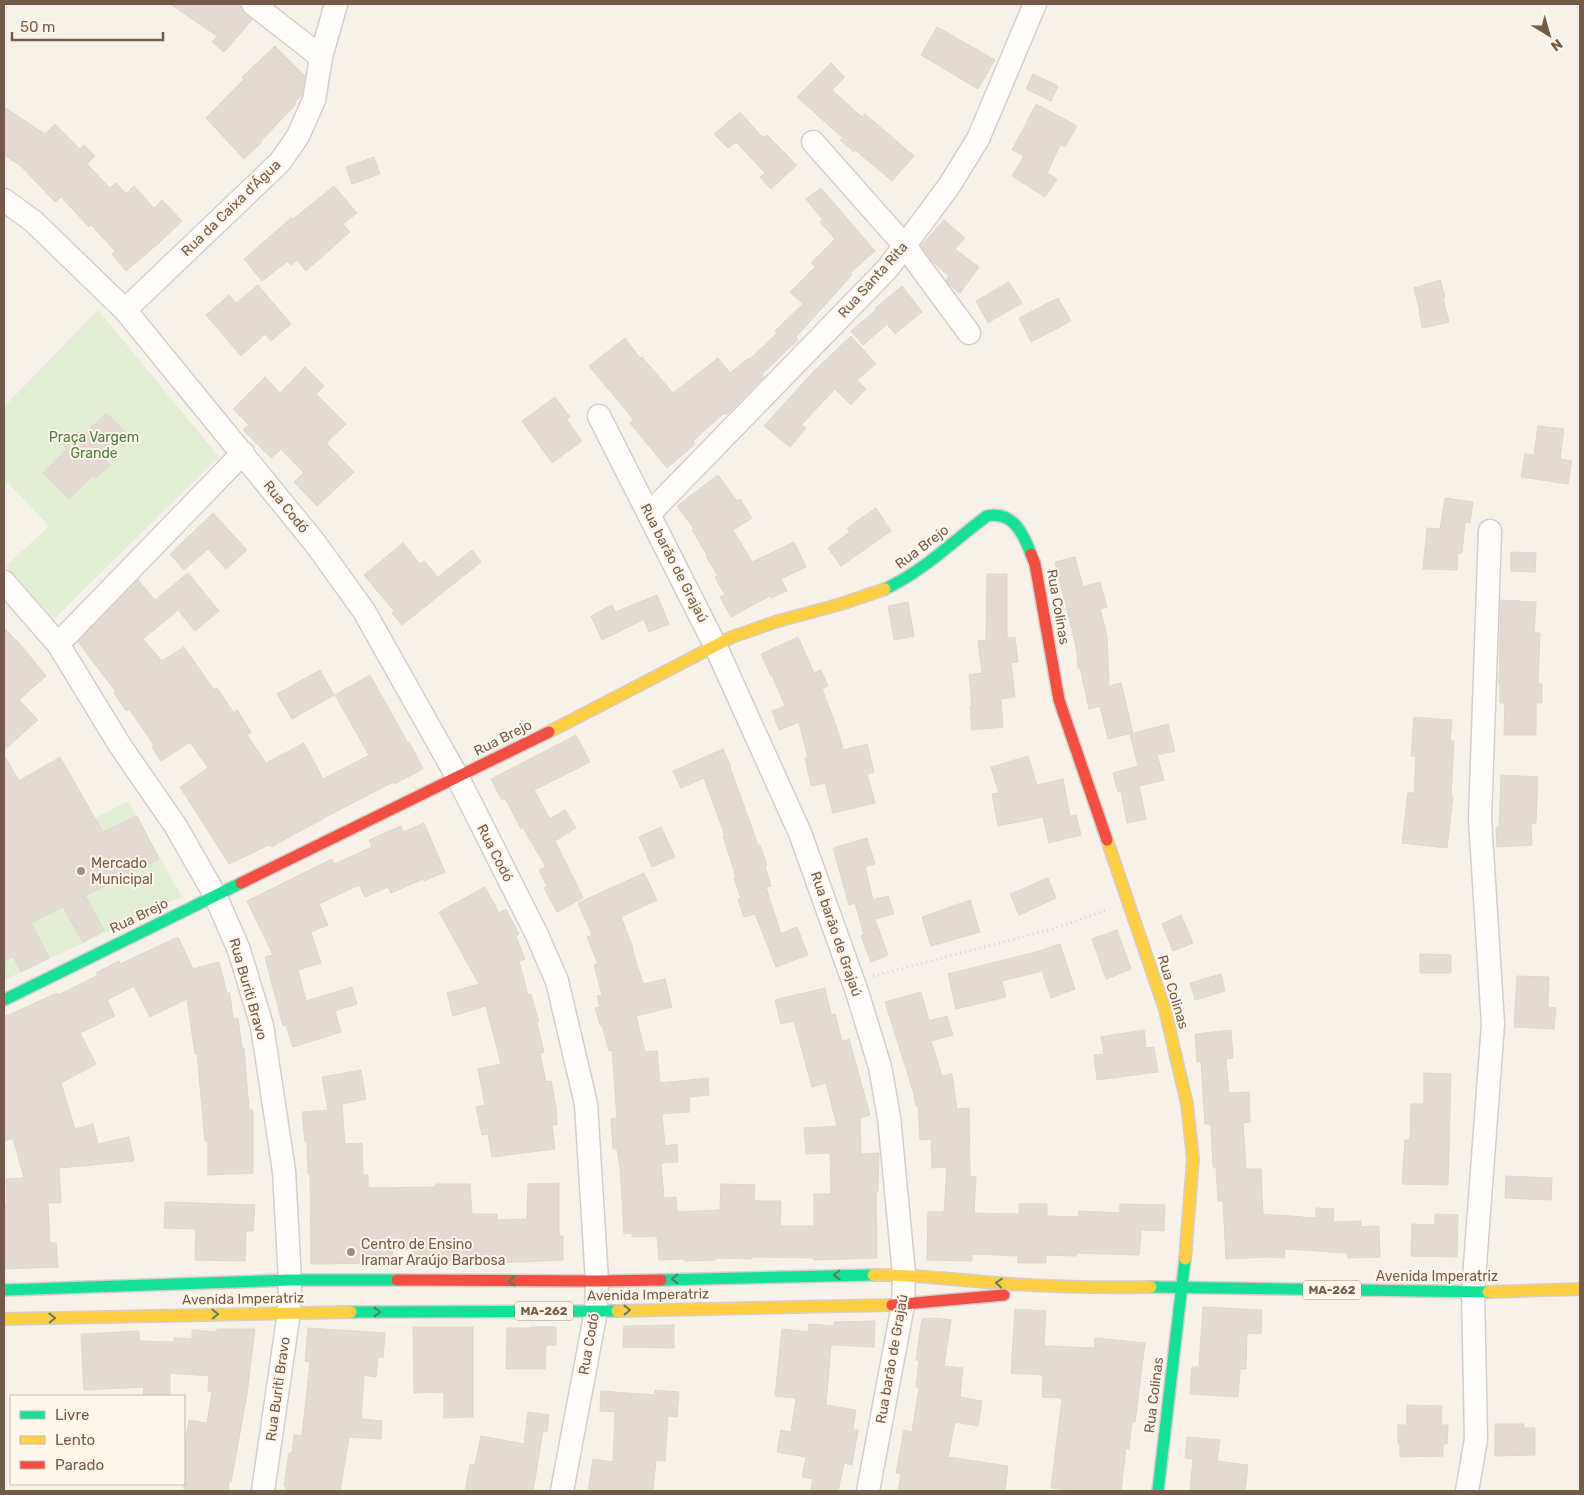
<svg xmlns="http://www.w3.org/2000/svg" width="1584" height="1495" font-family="Rubik,sans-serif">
<rect width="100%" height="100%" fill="#f6f2ea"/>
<g fill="#e2eed4">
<polygon points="98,310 219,457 54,619 6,566 49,526 8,483 4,487 4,407"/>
<polygon points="128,801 182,897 4,980 4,867"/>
</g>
<g fill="#e3dad1" stroke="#dfd5cc">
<polygon points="170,4 240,4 241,9 252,20 224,52 212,42 217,36"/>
<polygon points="937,27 995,60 978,89 921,55"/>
<polygon points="275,46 305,76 301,96 294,103 296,104 261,141 262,142 244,159 206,118 244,79 242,77"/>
<polygon points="831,63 845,77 832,90 862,117 865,114 914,156 892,181 855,150 854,152 840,140 843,138 797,97"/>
<polygon points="1033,74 1058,86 1051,101 1026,89"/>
<polygon points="1036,104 1077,126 1065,147 1060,145 1047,173 1057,179 1045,197 1012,176 1024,156 1012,150"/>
<polygon points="4,107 45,134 55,124 80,149 84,145 95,156 87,164 110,188 116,183 126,194 134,186 154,208 162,200 182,221 160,242 126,271 112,254 115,251 91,225 89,227 61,197 55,202 21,166 4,155"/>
<polygon points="740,112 763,138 767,135 797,165 771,189 760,177 765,173 736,142 728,148 714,134"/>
<polygon points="374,157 380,174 352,184 346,167"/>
<polygon points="334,186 357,213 343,224 350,232 306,271 297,260 291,265 288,261 262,281 244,259 291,218 292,220"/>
<polygon points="821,188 875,251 850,273 852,275 796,337 798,340 762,374 764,377 726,415 724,413 693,441 695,444 667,468 630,423 634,420 589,366 625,338 640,358 642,357 673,393 718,358 730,373 749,358 750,359 777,333 775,331 803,304 790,292 815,267 811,263 835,239 820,222 823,220 806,199"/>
<polygon points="944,220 965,238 955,249 979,267 960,293 951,286 946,280 949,276 934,263 921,246"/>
<polygon points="1440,280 1445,297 1443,298 1449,322 1422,328 1419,311 1420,311 1414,288"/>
<polygon points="1009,282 1022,303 988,323 976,301"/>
<polygon points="258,285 291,324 271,341 265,334 241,356 206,315 229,295 236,303"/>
<polygon points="902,286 922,312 895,334 887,324 863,345 851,331 876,310 875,308"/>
<polygon points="1058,298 1071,321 1031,342 1019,318"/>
<polygon points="851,336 876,364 857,380 866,389 851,405 835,389 801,425 806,428 790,447 764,426 813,372"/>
<polygon points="305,367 324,386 316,394 346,424 326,443 354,472 317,506 294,482 304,473 281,449 271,458 243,430 249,425 233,409 265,377 280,393"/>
<polygon points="555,397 570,417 566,419 582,441 552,463 522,421"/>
<polygon points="106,413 127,434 103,457 110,465 96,478 93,475 69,499 43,473 67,449 63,444 77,431 82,437"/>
<polygon points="1538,426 1564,429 1560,459 1572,461 1568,484 1521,477 1525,454 1534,455"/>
<polygon points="718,475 737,501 740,499 752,518 733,530 752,562 794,542 806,567 781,579 787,591 771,598 770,596 731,617 720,597 725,595 715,577 718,576 706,556 707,555 692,530 694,529 677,506"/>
<polygon points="1445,498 1473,502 1470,523 1465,522 1462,553 1458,553 1457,570 1423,569 1427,528 1440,529"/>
<polygon points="876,508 891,531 841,566 828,548 850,532 847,528"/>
<polygon points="213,513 247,550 226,569 208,549 184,570 170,554"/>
<polygon points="403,543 420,564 424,561 438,577 472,550 481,562 402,625 392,613 394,611 364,575"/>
<polygon points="1511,552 1536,553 1535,572 1511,571"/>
<polygon points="1075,557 1083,587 1100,582 1107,607 1100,609 1107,636 1109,686 1121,683 1133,733 1108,739 1100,706 1089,709 1080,668 1078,668 1077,652 1072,630 1055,562"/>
<polygon points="188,573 219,611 195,631 178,610 143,639 162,661 184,647 214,690 217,688 234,713 237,710 251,732 247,735 266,763 304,743 323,779 369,755 335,695 370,675 408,743 409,742 423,769 394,784 393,782 339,810 271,847 269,845 229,864 180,787 208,768 190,742 161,761 152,747 154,745 129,709 126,711 114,693 116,692 78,642 138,580 155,600"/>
<polygon points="987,574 1007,574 1007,638 1015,637 1018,662 1011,663 1015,697 1001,699 1003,727 972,730 970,706 972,706 969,675 982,673 978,641 986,640"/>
<polygon points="657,595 669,624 649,632 644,619 602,640 591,616 612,605 615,612"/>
<polygon points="1501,600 1536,602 1534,633 1540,633 1538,684 1542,684 1542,703 1536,703 1536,735 1504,735 1505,703 1500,703 1500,683 1499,683"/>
<polygon points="908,602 914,636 894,640 888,606"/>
<polygon points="4,628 20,644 46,676 19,700 38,720 4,750"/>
<polygon points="798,637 814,673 821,670 828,686 822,689 838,731 843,750 867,744 874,772 867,774 875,803 833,813 825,783 811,786 805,758 808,758 799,722 779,730 772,711 785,706 772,675 771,676 761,654"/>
<polygon points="320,670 334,695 292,719 277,694"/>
<polygon points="1414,717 1452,720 1450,741 1454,741 1451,796 1453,796 1447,848 1402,843 1408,793 1414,793 1416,756 1411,756"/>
<polygon points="1168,724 1175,751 1157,755 1164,780 1139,786 1146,819 1127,823 1121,791 1118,792 1113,773 1138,766 1130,734"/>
<polygon points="576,735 590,762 534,790 550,819 565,810 576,828 555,841 583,898 557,912 544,888 547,887 539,870 546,867 523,828 521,829 505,798 502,800 491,779"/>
<polygon points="723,749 731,766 730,767 758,845 760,845 767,865 765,866 771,886 766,887 781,934 797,927 808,955 776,967 755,914 744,917 738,899 741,898 734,878 736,877 723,836 725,836 704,778 681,788 673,771"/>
<polygon points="4,755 19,781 60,757 103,832 137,816 159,859 85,896 104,930 83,942 63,907 31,923 49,958 21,972 13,956 4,961"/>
<polygon points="1028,756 1037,785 1063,779 1070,816 1076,815 1081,835 1049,843 1043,817 998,826 992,794 999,793 991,767"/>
<polygon points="1501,775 1538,777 1536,823 1531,823 1532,845 1497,847 1496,828 1499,827"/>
<polygon points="424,823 445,872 424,881 423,879 391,893 388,887 365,897 359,885 319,904 328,925 311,932 321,963 298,970 306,1001 352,987 357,1004 335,1011 341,1032 293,1047 286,1025 283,1026 265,957 273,955 247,901 332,859 334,864 372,847 369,840 401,826 403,832"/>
<polygon points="661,827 675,857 652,867 639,837"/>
<polygon points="867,838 875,864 865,867 873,900 888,896 894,914 875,919 888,955 871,962 861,936 864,935 855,903 849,905 833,848"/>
<polygon points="644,873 657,900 621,917 633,948 632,948 643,984 665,979 672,1007 636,1016 645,1052 657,1051 660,1083 708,1078 709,1095 689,1097 690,1112 662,1114 665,1146 677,1144 678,1162 661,1163 664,1198 676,1197 677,1212 720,1210 721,1184 755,1185 754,1201 781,1201 780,1226 814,1226 814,1194 831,1194 830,1153 806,1154 804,1128 837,1126 826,1083 812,1087 794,1021 781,1024 775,1000 825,988 831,1015 835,1014 842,1042 849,1039 870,1115 860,1118 861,1154 879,1153 878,1192 876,1192 877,1258 814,1260 814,1258 752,1257 752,1259 715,1258 715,1260 685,1261 685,1259 659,1260 657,1236 632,1237 632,1233 624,1234 620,1167 617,1149 613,1149 611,1119 617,1118 612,1050 609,1051 602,1025 600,1025 595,1008 600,1007 597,996 602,995 594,965 598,964 587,937 592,935 578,903"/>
<polygon points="1048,878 1056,898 1019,915 1010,894"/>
<polygon points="485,887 499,913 506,909 519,934 516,936 525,959 519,961 528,995 531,994 539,1022 537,1023 544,1052 540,1053 546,1082 551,1081 556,1107 557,1125 552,1125 555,1149 492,1157 488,1134 482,1135 476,1107 485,1105 478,1069 501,1064 486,1006 453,1016 447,993 479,984 439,912"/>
<polygon points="970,900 980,932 931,946 922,917"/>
<polygon points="1181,915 1193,943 1173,951 1162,924"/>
<polygon points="1117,930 1131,969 1106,979 1092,939"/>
<polygon points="178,937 193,969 219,962 227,993 230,993 233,1019 238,1018 242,1048 244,1048 249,1110 253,1110 253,1173 208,1175 208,1141 205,1141 197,1053 195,1054 187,999 150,1017 134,986 107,1000 115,1016 80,1033 96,1064 61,1083 75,1129 93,1124 98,1144 129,1137 134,1161 59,1168 61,1203 48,1203 50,1243 56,1243 58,1267 4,1269 4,1203 7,1203 6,1179 24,1178 13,1138 4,1141 4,1017 57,993 58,995 98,975 96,973 119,961 120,964"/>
<polygon points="1060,944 1075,989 1051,998 1042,971 1002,981 1006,997 956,1009 948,974 1036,952"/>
<polygon points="1420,954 1451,955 1451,973 1420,973"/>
<polygon points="1221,974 1225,991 1195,1000 1190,983"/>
<polygon points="1517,976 1549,977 1548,1007 1556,1008 1554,1029 1514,1027"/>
<polygon points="921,992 929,1021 947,1016 953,1035 931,1041 942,1076 952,1074 957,1109 969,1108 970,1176 976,1177 974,1213 1019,1214 1019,1204 1047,1204 1047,1216 1079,1217 1079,1211 1120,1213 1120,1204 1165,1205 1164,1231 1141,1230 1139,1255 1076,1253 1076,1256 1046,1255 1046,1263 1018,1263 1018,1256 972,1254 972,1261 927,1260 928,1212 944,1212 947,1167 932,1168 931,1139 920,1140 918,1106 916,1106 914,1094 885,1002"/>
<polygon points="1144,1030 1146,1048 1154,1047 1158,1072 1097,1080 1094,1055 1104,1054 1101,1037"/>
<polygon points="1231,1030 1233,1058 1226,1059 1229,1093 1249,1092 1250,1122 1243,1123 1246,1169 1261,1169 1263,1214 1316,1218 1316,1208 1334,1209 1333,1222 1361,1221 1361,1227 1379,1226 1380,1257 1348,1258 1348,1253 1285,1249 1284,1258 1268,1257 1226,1259 1223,1201 1218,1201 1216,1167 1213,1167 1211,1124 1205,1124 1201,1061 1197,1062 1195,1034"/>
<polygon points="361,1070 366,1099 342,1104 345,1144 362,1143 363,1175 368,1175 368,1188 436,1187 436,1184 470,1184 472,1214 497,1214 497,1220 527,1219 528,1184 559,1183 559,1236 563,1236 563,1260 496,1263 472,1262 472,1260 416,1262 416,1259 412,1259 412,1249 393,1249 392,1260 381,1260 381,1263 311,1264 310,1174 308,1174 307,1142 305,1142 302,1112 328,1110 322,1077"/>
<polygon points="1424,1073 1451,1074 1448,1185 1402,1184 1405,1140 1410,1140 1411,1104 1424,1104"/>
<polygon points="1506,1176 1552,1178 1551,1200 1505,1198"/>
<polygon points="165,1202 255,1205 253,1231 246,1231 245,1261 195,1260 196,1229 164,1228"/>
<polygon points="1435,1214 1458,1215 1457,1257 1411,1256 1412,1224 1435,1225"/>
<polygon points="1203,1307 1262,1310 1261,1334 1247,1333 1246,1369 1240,1369 1238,1397 1190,1394 1192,1367 1199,1367"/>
<polygon points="1015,1309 1046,1311 1044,1346 1095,1348 1095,1338 1145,1343 1135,1422 1132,1421 1129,1449 1126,1448 1121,1491 1082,1491 1051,1488 1062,1398 1042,1397 1043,1375 1011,1373"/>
<polygon points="935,1318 951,1320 944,1366 963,1368 960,1397 982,1401 978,1426 955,1422 948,1457 1008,1466 1005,1491 898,1491 901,1474 896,1473 904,1430 912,1432 919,1387 916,1387 919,1361 916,1360 922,1319"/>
<polygon points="875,1321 874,1347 831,1345 826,1405 856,1410 853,1429 858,1430 852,1465 844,1463 838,1491 811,1491 813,1479 802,1477 806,1457 777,1452 781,1430 791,1432 796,1398 775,1396 782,1329 808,1332 809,1324 834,1326 834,1322"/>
<polygon points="674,1325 674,1348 623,1347 624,1326"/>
<polygon points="413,1327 473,1327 473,1417 444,1418 444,1392 414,1393"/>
<polygon points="530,1327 556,1327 556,1345 546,1345 545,1369 506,1369 507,1328 530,1328"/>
<polygon points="308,1328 385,1333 383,1358 378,1357 376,1377 364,1375 361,1419 382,1421 381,1439 349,1437 340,1491 285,1491 286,1486 284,1486 289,1453 292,1453 294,1435 302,1436 310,1362 305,1361"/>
<polygon points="217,1329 255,1329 247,1394 231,1482 229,1481 228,1491 184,1491 184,1444 185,1444 189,1420 207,1423 212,1392 208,1391 209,1376 170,1373 170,1396 143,1396 144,1387 84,1390 81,1334 139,1331 139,1341 174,1342 174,1338 192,1339 192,1330 217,1332"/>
<polygon points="655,1390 679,1392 677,1417 668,1416 665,1461 656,1460 653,1491 588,1491 593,1459 613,1462 615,1412 600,1411 601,1391 655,1395"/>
<polygon points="1407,1405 1442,1406 1441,1425 1448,1425 1447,1444 1443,1444 1443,1456 1400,1457 1400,1444 1398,1444 1398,1425 1407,1425"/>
<polygon points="528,1412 549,1415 547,1432 543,1431 533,1491 465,1491 470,1464 475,1465 481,1436 524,1444"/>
<polygon points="1495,1424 1524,1424 1524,1428 1535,1428 1535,1455 1495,1456"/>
<polygon points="1187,1437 1220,1440 1217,1461 1248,1465 1245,1491 1190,1491 1193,1459 1185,1458"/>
</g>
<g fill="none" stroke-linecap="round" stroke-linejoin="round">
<defs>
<g id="street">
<polyline points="253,4 321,57"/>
<polyline points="813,142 905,246 969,333"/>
<polyline points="4,200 33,221 125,310 315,543 364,611 458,778 537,935 557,981 586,1104 597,1281 596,1311 562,1491"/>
<polyline points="125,310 280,162 298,136 314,100 321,57 336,4"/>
<polyline points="599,416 715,645 800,833 857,992 880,1067 889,1117 904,1274 903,1305 868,1491"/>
<polyline points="650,513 888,268 949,186 978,139 1035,4"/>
<polyline points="4,582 58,644 121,747 175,825 215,895 239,950 262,1026 284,1171 290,1280 289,1312 263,1491"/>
<polyline points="58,644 243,453"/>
<polyline points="1467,1491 1476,1439 1473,1292 1493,1024 1480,819 1490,531"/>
</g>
<g id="fast">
<path d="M885,589C924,571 953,541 987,516C1013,511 1023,533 1031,554"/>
<polyline points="4,1000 241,883"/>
<polyline points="661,1280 873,1275"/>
<polyline points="1151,1287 1488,1292"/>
<polyline points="4,1290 290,1280 397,1280"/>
<polyline points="351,1312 617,1311"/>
<polyline points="1158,1491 1185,1259"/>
</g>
<g id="slow">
<polyline points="549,732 732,637 775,622 841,604 885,589"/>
<polyline points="1107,840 1165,1010 1187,1104 1193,1159 1185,1259"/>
<path d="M873,1275C915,1274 956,1280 998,1283C1049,1287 1100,1288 1151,1287"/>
<polyline points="1488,1292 1580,1289"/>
<polyline points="617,1311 892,1305"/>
<polyline points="4,1319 351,1312"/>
</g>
<g id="jam">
<polyline points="1031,554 1035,564 1059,700 1107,840"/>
<polyline points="241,883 549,732"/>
<polyline points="397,1280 597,1281 661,1280"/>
<polyline points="892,1305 1004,1295"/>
</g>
</defs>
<use href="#street" stroke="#d5cec6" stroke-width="25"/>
<use href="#fast" stroke="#d6cec6" stroke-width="14"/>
<use href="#slow" stroke="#d6cec6" stroke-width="14"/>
<use href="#jam" stroke="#d6cec6" stroke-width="14"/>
<polyline stroke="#dad2cd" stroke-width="3" stroke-dasharray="1 4" stroke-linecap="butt" points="873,976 1053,929 1107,910"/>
<use href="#street" stroke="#fefdfc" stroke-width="22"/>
<use href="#fast" stroke="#16e098" stroke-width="11"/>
<use href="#slow" stroke="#ffcf43" stroke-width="11"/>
<use href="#jam" stroke="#f24e42" stroke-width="11"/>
</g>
<defs><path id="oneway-chevron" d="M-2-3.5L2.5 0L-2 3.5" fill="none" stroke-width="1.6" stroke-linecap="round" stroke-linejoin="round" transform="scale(1.25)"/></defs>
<g stroke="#5d7b5d">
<use href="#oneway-chevron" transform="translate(837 1275) rotate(179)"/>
<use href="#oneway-chevron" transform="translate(675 1279) rotate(179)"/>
<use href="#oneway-chevron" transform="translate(512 1281) rotate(-180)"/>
<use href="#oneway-chevron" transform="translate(999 1283) rotate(-176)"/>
<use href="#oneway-chevron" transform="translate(627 1310) rotate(-1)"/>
<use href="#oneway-chevron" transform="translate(377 1312)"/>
<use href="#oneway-chevron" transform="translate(215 1314) rotate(-1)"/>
<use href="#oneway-chevron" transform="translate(52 1318) rotate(-1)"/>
</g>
<g fill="#a28f81" stroke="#fff7ea" stroke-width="2">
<circle cx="81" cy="871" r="5"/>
<circle cx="351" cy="1252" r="5"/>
</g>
<g text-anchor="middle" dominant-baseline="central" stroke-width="4" stroke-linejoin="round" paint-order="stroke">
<g fill="#fff7ea" stroke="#9e8879" stroke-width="1">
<rect x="1303" y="1280.5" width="58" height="19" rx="4"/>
<rect x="515" y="1301.5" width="58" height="19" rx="4"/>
</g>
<g font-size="12" font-weight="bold" fill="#755949">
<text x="1332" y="1290">MA-262</text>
<text x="544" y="1311">MA-262</text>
</g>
<g font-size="14" fill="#755949" stroke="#fff7ea">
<text transform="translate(231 208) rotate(-44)">Rua da Caixa d'Água</text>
<text transform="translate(873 280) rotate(-48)">Rua Santa Rita</text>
<text transform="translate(286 507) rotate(51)">Rua Codó</text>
<text transform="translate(922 547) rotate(-37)">Rua Brejo</text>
<text transform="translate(674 563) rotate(63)">Rua barão de Grajaú</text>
<text transform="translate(1058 607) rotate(80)">Rua Colinas</text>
<text transform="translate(503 738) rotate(-27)">Rua Brejo</text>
<text transform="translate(495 853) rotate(63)">Rua Codó</text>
<text transform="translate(139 916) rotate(-26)">Rua Brejo</text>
<text transform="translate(836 934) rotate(71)">Rua barão de Grajaú</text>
<text transform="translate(248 989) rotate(74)">Rua Buriti Bravo</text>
<text transform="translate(1173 992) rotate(73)">Rua Colinas</text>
<text x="1437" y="1276">Avenida Imperatriz</text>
<text transform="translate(648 1295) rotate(-1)">Avenida Imperatriz</text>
<text transform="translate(243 1299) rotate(-1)">Avenida Imperatriz</text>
<text transform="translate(589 1344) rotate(-80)">Rua Codó</text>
<text transform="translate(892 1359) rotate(-80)">Rua barão de Grajaú</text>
<text transform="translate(278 1389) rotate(-82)">Rua Buriti Bravo</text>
<text transform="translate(1154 1395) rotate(-83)">Rua Colinas</text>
</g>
<g font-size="14" fill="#527b42" stroke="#fff7ea">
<text x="94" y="437">Praça Vargem<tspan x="94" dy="16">Grande</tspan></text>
</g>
<g font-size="14" fill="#755949" stroke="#fff7ea" text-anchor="start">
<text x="91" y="863">Mercado<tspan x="91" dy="16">Municipal</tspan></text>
<text x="361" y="1244">Centro de Ensino<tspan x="361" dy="16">Iramar Araújo Barbosa</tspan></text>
</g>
</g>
<rect width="1584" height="1495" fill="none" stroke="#755949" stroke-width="10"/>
<rect x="10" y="1395" width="175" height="90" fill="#fff7ea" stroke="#c8b8aa"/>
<rect x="20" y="1411" width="25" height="8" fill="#16e098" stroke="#c8b8aa"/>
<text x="55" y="1420" font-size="15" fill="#755949">Livre</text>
<rect x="20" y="1436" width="25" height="8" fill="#ffcf43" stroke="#c8b8aa"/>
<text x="55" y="1445" font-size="15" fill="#755949">Lento</text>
<rect x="20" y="1461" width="25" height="8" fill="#f24e42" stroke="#c8b8aa"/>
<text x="55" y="1470" font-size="15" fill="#755949">Parado</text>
<g transform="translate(1549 35) rotate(143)" stroke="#fff7ea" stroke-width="4" paint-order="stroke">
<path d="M0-4L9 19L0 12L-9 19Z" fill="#755949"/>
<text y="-8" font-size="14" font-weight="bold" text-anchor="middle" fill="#755949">N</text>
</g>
<path d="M12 32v8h151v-8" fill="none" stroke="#755949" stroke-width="2.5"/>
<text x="20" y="32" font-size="15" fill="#755949" stroke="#fff7ea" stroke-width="4" paint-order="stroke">50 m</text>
</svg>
